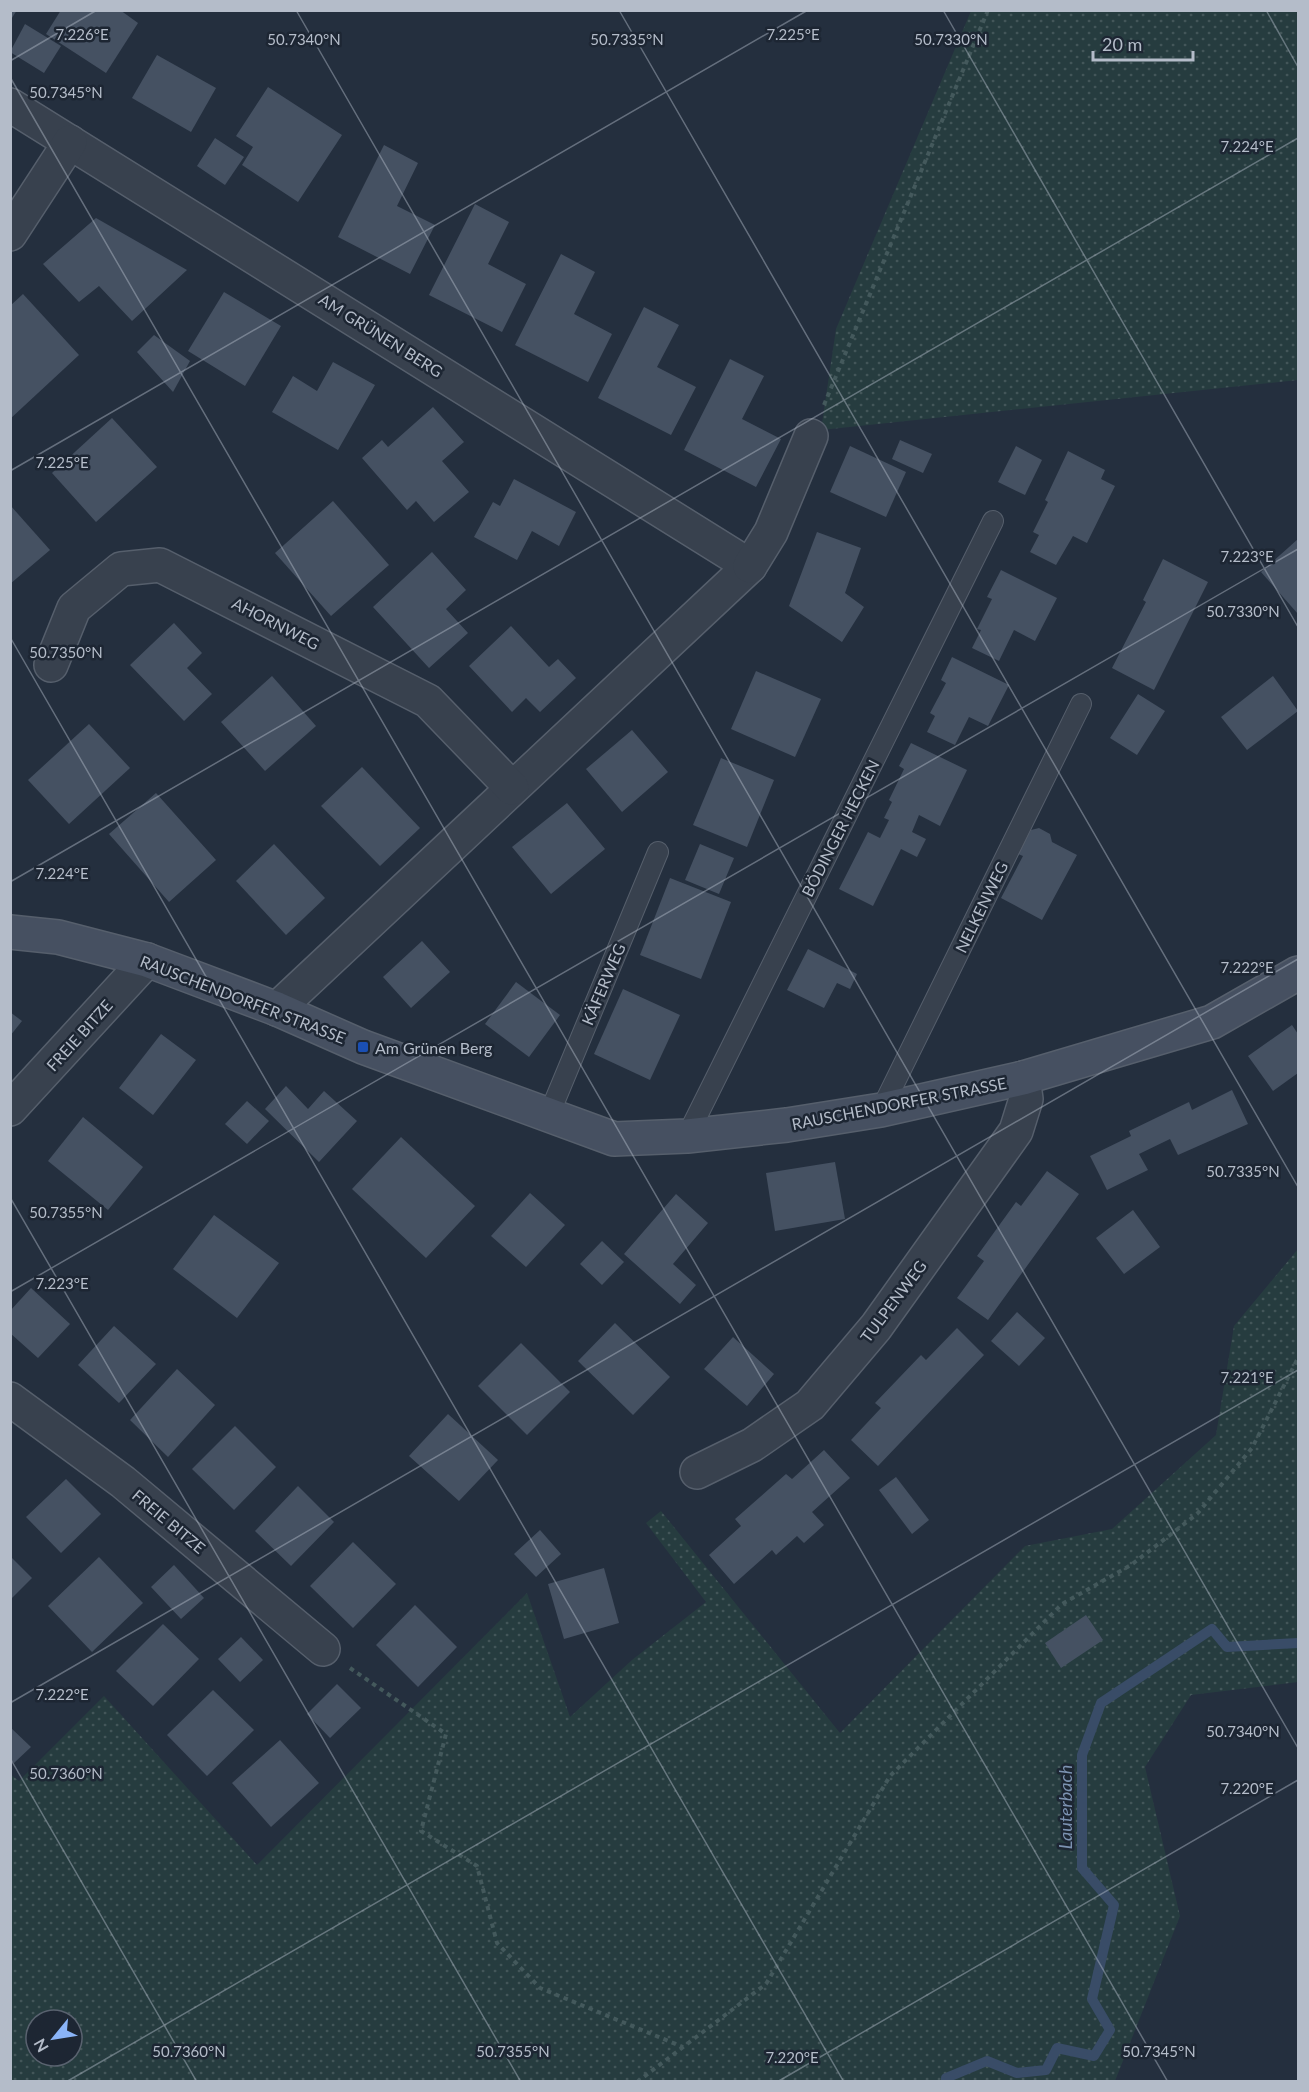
<svg xmlns="http://www.w3.org/2000/svg" width="1309" height="2092" font-family="Lato,sans-serif">
<defs>
<pattern id="grass-dots" width="8" height="8" patternUnits="userSpaceOnUse" patternTransform="scale(1.5)"><rect width="8" height="8" fill="#263c3f"/><path d="M2 2h.1M6 6h.1" fill="none" stroke="#435659" stroke-width="1.8" stroke-linecap="round"/></pattern>
</defs>
<rect width="100%" height="100%" fill="#242f3e"/>
<g fill="url(#grass-dots)" fill-rule="evenodd">
<polygon points="971,11 1298,11 1298,380 821,430 836,329"/>
<path d="M1298,1249V1682L1191,1695L1145,1767L1180,1916L1115,2081H11L10,1774L19,1781L104,1696L257,1865L527,1593L570,1717L632,1660L706,1602L646,1523L661,1511L840,1733L1025,1546L1112,1529L1216,1435L1234,1326ZM36,2020H72V2056H36Z"/>
</g>
<g fill="none" stroke-linecap="round" stroke-linejoin="round">
<polyline stroke="#394c67" stroke-width="10" points="946,2082 946,2078 987,2061 1017,2073 1046,2070 1057,2048 1094,2056 1110,2030 1092,1999 1114,1905 1082,1868 1082,1755 1101,1703 1212,1629 1227,1647 1298,1643"/>
</g>
<g fill="#455162">
<polygon points="10,10 17,10 10,21"/>
<polygon points="61,10 120,10 138,23 106,73 46,34"/>
<polygon points="25,24 61,46 44,73 10,52"/>
<polygon points="157,55 216,88 191,132 132,98"/>
<polygon points="268,87 342,135 298,202 242,165 253,147 236,136"/>
<polygon points="215,138 244,157 225,185 197,166"/>
<polygon points="384,145 418,163 397,206 435,225 410,274 338,237"/>
<polygon points="475,204 509,222 488,264 526,284 502,332 429,295"/>
<polygon points="96,218 187,270 132,321 99,286 79,302 43,264"/>
<polygon points="561,254 595,272 574,314 612,334 588,382 515,345"/>
<polygon points="224,292 281,326 245,386 188,351"/>
<polygon points="23,294 79,355 10,419 10,306"/>
<polygon points="644,307 679,325 657,367 696,387 671,435 598,398"/>
<polygon points="154,335 190,361 173,392 137,352"/>
<polygon points="730,359 764,376 742,419 781,439 756,487 684,450"/>
<polygon points="333,362 375,385 338,450 272,412 293,376 317,391"/>
<polygon points="433,407 464,442 442,461 469,492 434,522 416,501 407,510 362,458 382,440 388,447"/>
<polygon points="112,418 157,467 96,522 52,473"/>
<polygon points="900,440 932,454 923,473 892,459"/>
<polygon points="850,446 906,472 886,517 830,492"/>
<polygon points="1016,446 1042,460 1025,495 998,482"/>
<polygon points="1068,451 1105,470 1101,479 1115,486 1087,543 1073,536 1056,565 1030,552 1039,535 1033,532 1048,502 1045,500"/>
<polygon points="514,479 576,512 559,546 532,531 517,560 474,537 493,502 500,506"/>
<polygon points="333,501 389,565 331,616 275,553"/>
<polygon points="10,505 50,550 10,584"/>
<polygon points="817,532 861,548 845,593 864,607 842,642 789,606"/>
<polygon points="1298,539 1298,614 1261,572"/>
<polygon points="432,552 466,590 446,609 468,633 429,668 373,607"/>
<polygon points="1163,559 1208,582 1154,690 1112,668 1146,602 1143,600"/>
<polygon points="1001,570 1057,598 1035,641 1014,630 999,661 972,648 981,630 977,629 992,599 987,597"/>
<polygon points="174,623 202,653 187,668 212,694 184,721 130,665"/>
<polygon points="511,626 549,667 558,659 576,678 540,712 526,698 512,712 469,666"/>
<polygon points="952,657 1009,685 988,726 969,717 955,745 927,732 935,716 930,713 946,683 941,680"/>
<polygon points="756,671 821,699 795,757 731,729"/>
<polygon points="272,676 316,726 265,771 221,722"/>
<polygon points="1273,676 1298,711 1247,750 1221,717"/>
<polygon points="1138,694 1165,711 1137,755 1110,738"/>
<polygon points="89,724 130,768 69,824 28,780"/>
<polygon points="632,730 668,772 622,812 586,769"/>
<polygon points="911,743 967,770 940,826 919,815 912,832 926,839 917,857 901,849 873,906 839,889 868,832 880,838 889,820 884,818 892,802 889,800 904,769 899,766"/>
<polygon points="721,758 774,780 747,847 693,825"/>
<polygon points="362,767 420,828 380,866 321,806"/>
<polygon points="156,793 216,860 169,902 109,834"/>
<polygon points="567,803 605,849 551,894 512,847"/>
<polygon points="1039,828 1050,834 1052,842 1077,855 1042,920 1001,898 1023,856 1018,854 1031,830"/>
<polygon points="274,844 325,898 286,935 236,881"/>
<polygon points="700,844 734,858 719,894 685,880"/>
<polygon points="670,878 731,902 701,979 640,955"/>
<polygon points="422,941 450,972 411,1008 383,977"/>
<polygon points="808,949 857,974 850,989 837,983 824,1008 787,990"/>
<polygon points="516,982 560,1015 529,1057 485,1024"/>
<polygon points="623,989 680,1015 650,1080 594,1054"/>
<polygon points="10,1012 22,1021 10,1036"/>
<polygon points="1292,1025 1298,1034 1298,1073 1273,1091 1248,1056"/>
<polygon points="161,1034 196,1060 153,1115 119,1088"/>
<polygon points="286,1086 308,1109 324,1091 357,1121 319,1162 265,1109"/>
<polygon points="1232,1090 1248,1124 1178,1155 1170,1139 1139,1154 1148,1170 1107,1190 1090,1156 1131,1136 1129,1131 1189,1102 1192,1110"/>
<polygon points="247,1101 269,1121 247,1144 225,1124"/>
<polygon points="83,1117 143,1167 108,1210 48,1161"/>
<polygon points="401,1137 475,1206 426,1258 352,1189"/>
<polygon points="835,1162 845,1219 775,1231 766,1173"/>
<polygon points="1047,1171 1079,1194 988,1320 957,1298 984,1261 977,1256 1016,1202 1021,1206"/>
<polygon points="530,1193 565,1225 526,1267 491,1236"/>
<polygon points="676,1194 708,1223 673,1264 696,1285 680,1304 624,1254"/>
<polygon points="1133,1210 1160,1247 1124,1274 1096,1238"/>
<polygon points="214,1215 279,1263 237,1318 173,1269"/>
<polygon points="602,1241 624,1262 602,1285 580,1264"/>
<polygon points="31,1288 70,1324 38,1358 10,1333 10,1311"/>
<polygon points="1017,1312 1045,1338 1019,1366 991,1341"/>
<polygon points="615,1323 670,1377 633,1415 578,1361"/>
<polygon points="114,1326 156,1364 119,1403 78,1365"/>
<polygon points="957,1328 984,1355 878,1466 851,1440 881,1408 875,1403 921,1355 926,1360"/>
<polygon points="733,1337 774,1374 747,1406 704,1369"/>
<polygon points="521,1343 570,1392 527,1435 478,1386"/>
<polygon points="177,1369 215,1405 168,1457 130,1420"/>
<polygon points="448,1414 498,1460 459,1501 409,1456"/>
<polygon points="235,1426 276,1467 234,1510 192,1469"/>
<polygon points="824,1450 850,1478 812,1512 824,1525 804,1543 797,1536 776,1555 772,1550 734,1584 709,1555 741,1526 735,1519 786,1474 792,1479"/>
<polygon points="896,1477 929,1520 912,1534 879,1490"/>
<polygon points="66,1479 101,1514 61,1553 26,1517"/>
<polygon points="298,1486 334,1522 291,1566 255,1531"/>
<polygon points="540,1530 561,1554 536,1577 514,1554"/>
<polygon points="353,1542 396,1584 353,1628 310,1586"/>
<polygon points="10,1556 32,1578 10,1600"/>
<polygon points="99,1557 143,1603 92,1652 48,1606"/>
<polygon points="174,1565 204,1598 181,1619 151,1587"/>
<polygon points="604,1568 619,1623 564,1639 548,1584"/>
<polygon points="415,1605 457,1647 418,1687 376,1645"/>
<polygon points="1086,1615 1103,1640 1061,1668 1045,1643"/>
<polygon points="163,1624 199,1659 153,1706 116,1671"/>
<polygon points="241,1637 263,1660 240,1682 218,1659"/>
<polygon points="337,1684 361,1708 330,1738 307,1714"/>
<polygon points="213,1690 254,1730 207,1776 167,1735"/>
<polygon points="10,1727 31,1747 14,1763 10,1759"/>
<polygon points="280,1740 319,1783 271,1827 232,1783"/>
</g>
<g fill="none" stroke-linecap="round" stroke-linejoin="round">
<defs>
<g id="lane">
<polyline points="881,1110 1081,704"/>
<polyline points="548,1117 658,852"/>
<polyline points="687,1136 993,521"/>
</g>
<g id="street">
<polyline points="10,105 750,566 277,1009"/>
<polyline points="10,234 70,142"/>
<polyline points="750,566 771,532 811,436"/>
<polyline points="51,665 74,608 121,569 160,565 428,701 512,788"/>
<polyline points="10,1109 147,960"/>
<polyline points="10,1399 123,1482 323,1649"/>
<polyline points="697,1472 752,1445 810,1405 876,1327 1016,1131 1026,1099 1023,1078"/>
</g>
<polyline id="secondary" points="10,932 58,937 147,960 277,1009 363,1047 614,1139 687,1136 787,1125 881,1110 1023,1078 1212,1022 1298,973"/>
</defs>
<use href="#lane" stroke="#565f6c" stroke-width="22"/>
<use href="#street" stroke="#565f6c" stroke-width="36"/>
<use href="#secondary" stroke="#565f6c" stroke-width="36"/>
<g stroke="#44595c" stroke-width="4" stroke-dasharray="4.5 4.5" stroke-linecap="butt">
<polyline points="824,405 988,10"/>
<polyline points="350,1668 446,1734 421,1831 477,1866 497,1943 540,1988 683,2047"/>
<polyline points="637,2082 766,1984 890,1776 1062,1604 1131,1565 1197,1514 1252,1448 1298,1358"/>
</g>
<use href="#lane" stroke="#38414e" stroke-width="20"/>
<use href="#street" stroke="#38414e" stroke-width="33"/>
<use href="#secondary" stroke="#465061" stroke-width="33"/>
</g>
<path fill="none" stroke="#b4bcc9" stroke-width="1.5" stroke-opacity="0.45" d="M296,10L1298,1748M619,10L1298,1187M943,10L1298,627M1266,10L1298,67M10,61L97,10M10,77L1168,2082M10,471L808,10M10,637L844,2082M10,882L1298,138M10,1197L521,2082M10,1292L1298,549M10,1703L1298,959M10,1758L197,2082M66,2082L1298,1370M777,2082L1298,1780"/>
<rect fill="#1a4fb4" stroke="#1d2633" stroke-width="2" x="357" y="1041" width="12" height="12" rx="3"/>
<g text-anchor="middle" dominant-baseline="central" stroke-width="5" stroke-linejoin="round" paint-order="stroke">
<g font-size="16" fill="#b4bcc9" stroke="#1d2633">
<text transform="translate(381 335) rotate(32)">AM GRÜNEN BERG</text>
<text transform="translate(276 623) rotate(27)">AHORNWEG</text>
<text transform="translate(840 828) rotate(-63)">BÖDINGER HECKEN</text>
<text transform="translate(981 907) rotate(-64)">NELKENWEG</text>
<text transform="translate(603 984) rotate(-67)">KÄFERWEG</text>
<text transform="translate(243 999) rotate(21)">RAUSCHENDORFER STRASSE</text>
<text transform="translate(79 1035) rotate(-48)">FREIE BITZE</text>
<text transform="translate(899 1103) rotate(-11)">RAUSCHENDORFER STRASSE</text>
<text transform="translate(893 1301) rotate(-53)">TULPENWEG</text>
<text transform="translate(169 1521) rotate(40)">FREIE BITZE</text>
</g>
<g font-size="16" fill="#b4bcc9" stroke="#1d2633" text-anchor="start">
<text x="375" y="1047">Am Grünen Berg</text>
</g>
<g font-size="18" font-style="italic" fill="#7c92b1" stroke="#1d2633">
<text transform="translate(1065 1807) rotate(-90)">Lauterbach</text>
</g>
</g>
<g font-size="15" text-anchor="middle" fill="#b4bcc9" stroke="#1d2633" stroke-width="5" stroke-linejoin="round" paint-order="stroke">
<text x="793" y="40">7.225°E</text>
<text x="82" y="40">7.226°E</text>
<text x="304" y="45">50.7340°N</text>
<text x="951" y="45">50.7330°N</text>
<text x="627" y="45">50.7335°N</text>
<text x="66" y="98">50.7345°N</text>
<text x="1247" y="152">7.224°E</text>
<text x="62" y="468">7.225°E</text>
<text x="1247" y="562">7.223°E</text>
<text x="1243" y="617">50.7330°N</text>
<text x="66" y="658">50.7350°N</text>
<text x="62" y="879">7.224°E</text>
<text x="1247" y="973">7.222°E</text>
<text x="1243" y="1177">50.7335°N</text>
<text x="66" y="1218">50.7355°N</text>
<text x="62" y="1289">7.223°E</text>
<text x="1247" y="1383">7.221°E</text>
<text x="62" y="1700">7.222°E</text>
<text x="1243" y="1737">50.7340°N</text>
<text x="66" y="1779">50.7360°N</text>
<text x="1247" y="1794">7.220°E</text>
<text x="189" y="2057">50.7360°N</text>
<text x="513" y="2057">50.7355°N</text>
<text x="1159" y="2057">50.7345°N</text>
<text x="792" y="2063">7.220°E</text>
</g>
<rect width="1309" height="2092" fill="none" stroke="#b4bcc9" stroke-width="24"/>
<g transform="translate(54 2038) rotate(240)"><circle r="28" fill="#1d2633" stroke="#59626f" stroke-width="1.5"/>
<path d="M0-4.5L10 22L0 15L-10 22Z" fill="#8ab4f8"/>
<text y="-9" font-size="16" font-weight="bold" text-anchor="middle" fill="#b4bcc9">N</text>
</g>
<path d="M1093 51v9h100v-9" fill="none" stroke="#b4bcc9" stroke-width="3"/>
<text x="1102" y="51" font-size="18" fill="#b4bcc9" stroke="#1d2633" stroke-width="4.5" paint-order="stroke">20 m</text>
</svg>
